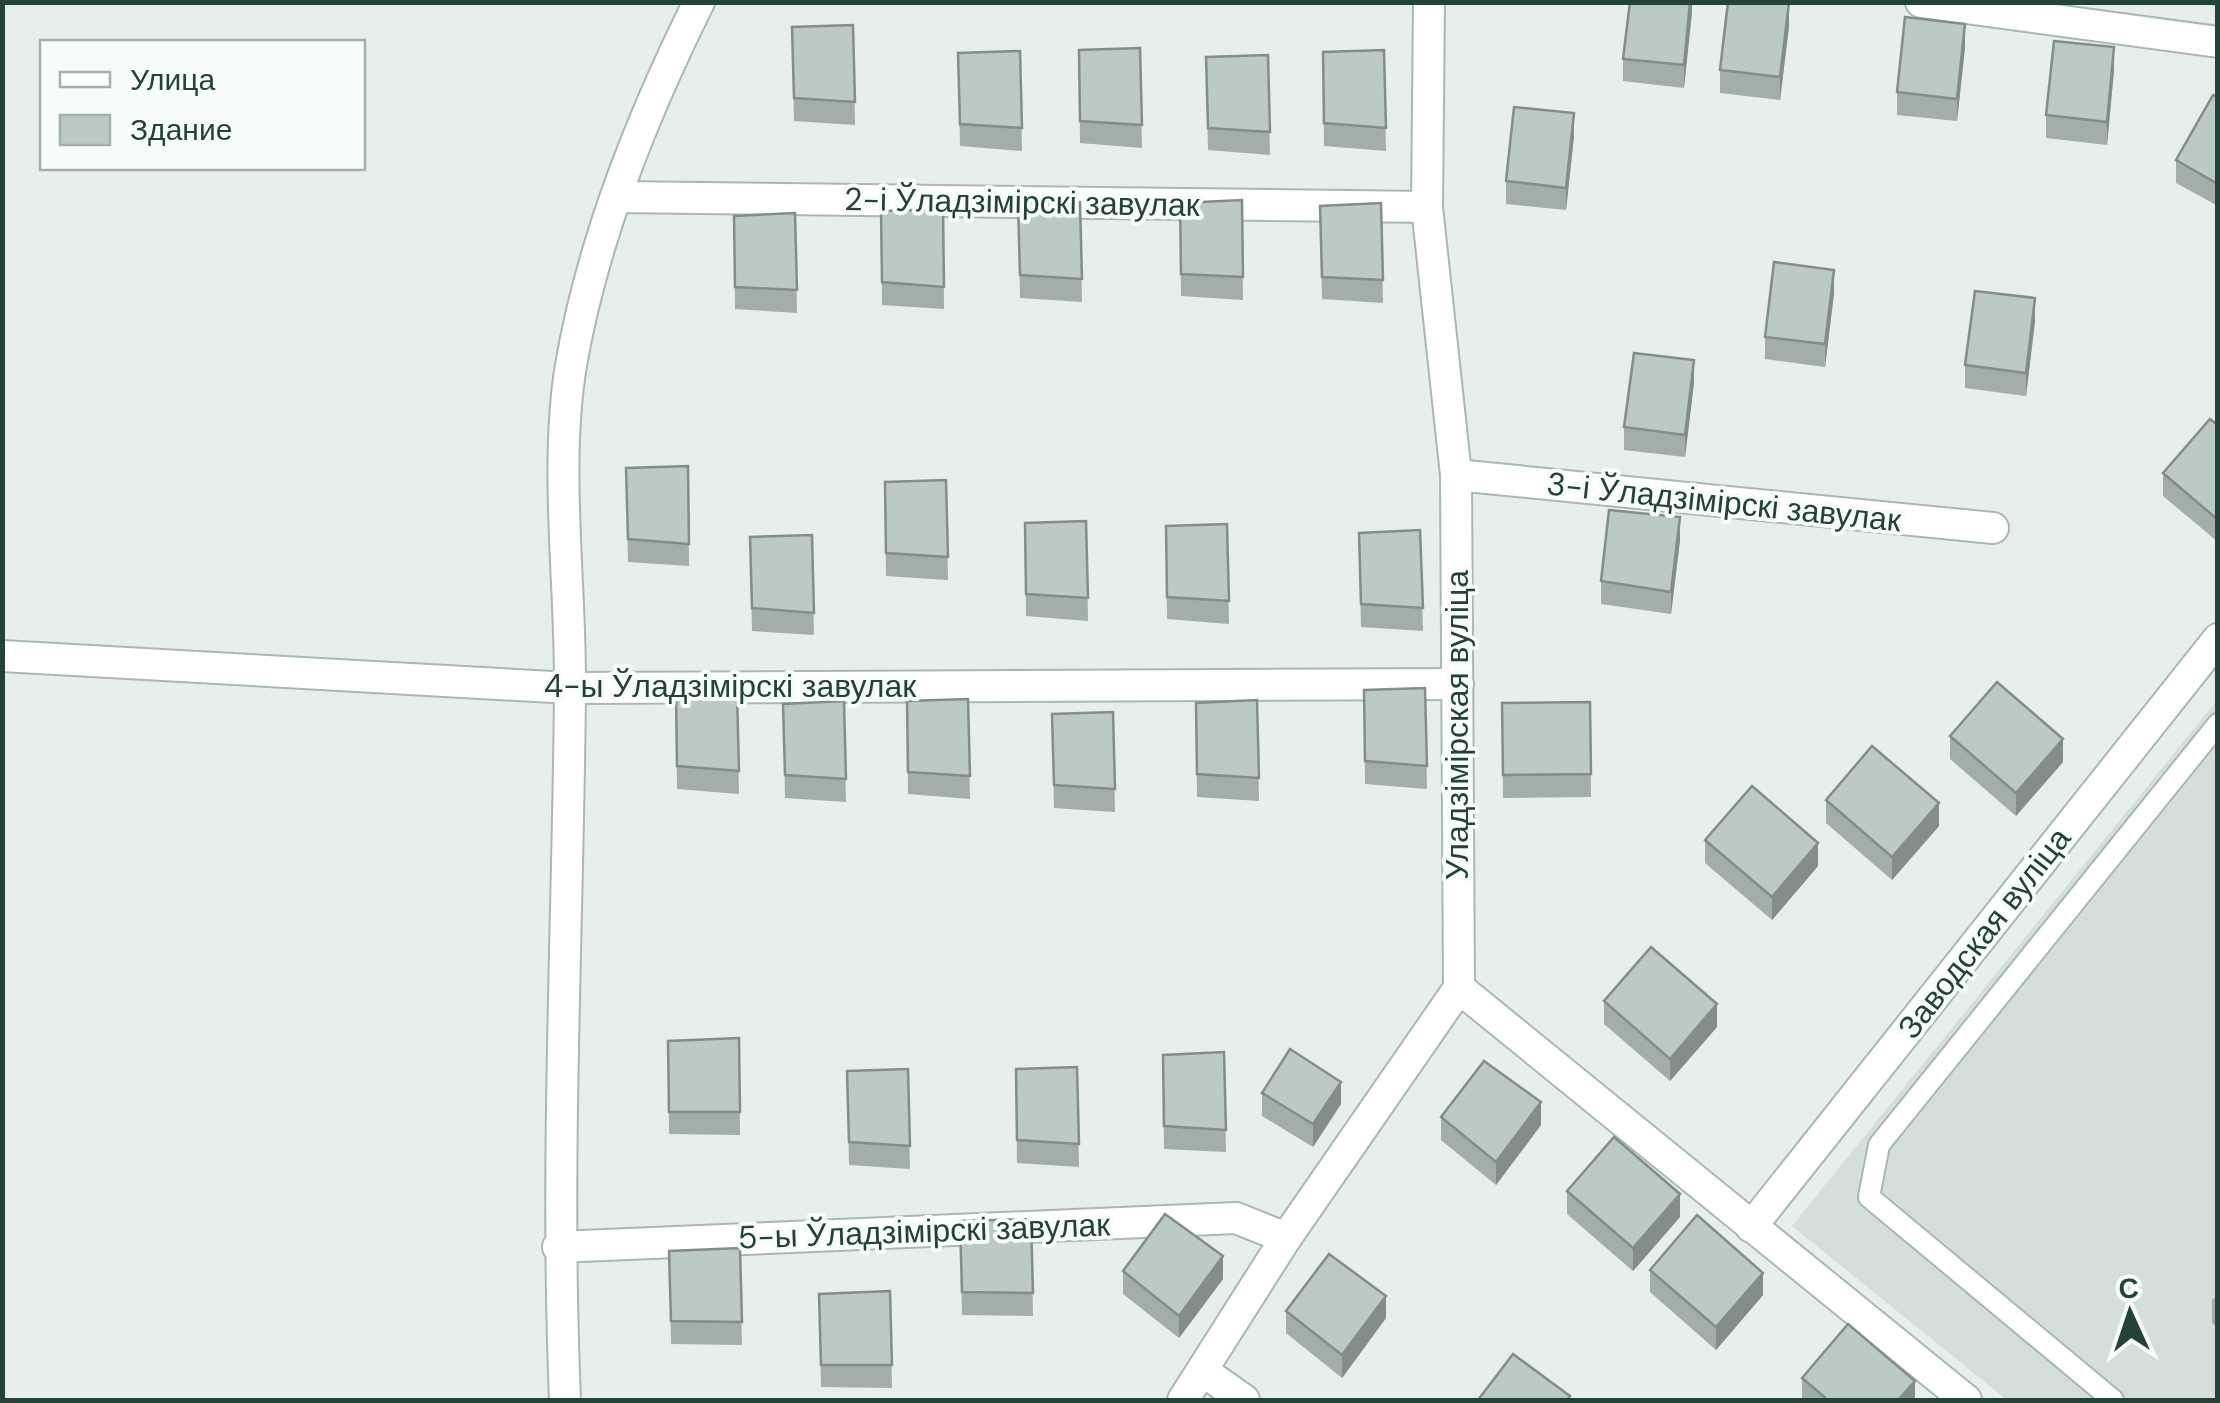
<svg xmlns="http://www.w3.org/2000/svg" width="2220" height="1403" font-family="'DM Sans',sans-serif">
<rect width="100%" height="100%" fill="#e6efeb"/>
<polygon fill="#d4dfda" points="2217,700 2217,1400 2007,1400 1792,1226"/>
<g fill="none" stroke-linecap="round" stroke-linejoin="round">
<defs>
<polyline id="service" points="2113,1400 1869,1197 1879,1145 2218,724"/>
<g id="minor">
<polyline points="1921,2 2218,42"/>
<polyline points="616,197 1427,207"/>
<polyline points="1456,475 1993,528"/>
<polyline points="2,656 570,688 1458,684"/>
<polyline points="1459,988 1966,1400"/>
<polyline points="1751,1227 2218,639"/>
<polyline points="558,1247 1236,1218 1286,1238"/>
<polyline points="1203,1371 1244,1400"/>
<path d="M565,1400C555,1163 568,927 570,690C571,585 554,468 571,365C593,239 642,117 699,2"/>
<polyline points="1183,1400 1286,1238 1459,988 1456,475 1427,207 1429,2"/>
</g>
</defs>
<use href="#service" stroke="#a8b8b2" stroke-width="24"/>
<use href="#minor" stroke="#a8b8b2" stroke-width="34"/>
<use href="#service" stroke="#fff" stroke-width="20"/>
<use href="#minor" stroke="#fff" stroke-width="30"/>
</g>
<g fill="#a1aea9">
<polygon points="1692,2 1684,88 1623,81 1623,59"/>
<polygon points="2183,2 2218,2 2218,6"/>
<polygon points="853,25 855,125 794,121 792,27"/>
<polygon points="1789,26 1780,100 1720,93 1720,70"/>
<polygon points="1965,47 1957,121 1897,115 1897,92"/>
<polygon points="1140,48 1142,148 1080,143 1079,50"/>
<polygon points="1384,50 1386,151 1324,146 1323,52"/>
<polygon points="1020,51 1022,151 960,146 958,53"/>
<polygon points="1268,55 1270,155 1208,150 1206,57"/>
<polygon points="2114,70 2107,145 2046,138 2046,115"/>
<polygon points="2218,97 2218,206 2176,183 2176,160"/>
<polygon points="1574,136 1566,210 1506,204 1506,181"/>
<polygon points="1242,200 1243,300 1181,296 1180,203"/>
<polygon points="1080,202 1082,302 1020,298 1018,204"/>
<polygon points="1381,203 1383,303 1322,299 1320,206"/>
<polygon points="943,209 944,309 882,305 881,211"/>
<polygon points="795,213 797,313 735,309 734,216"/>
<polygon points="1834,293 1825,367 1765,359 1765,337"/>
<polygon points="2035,321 2026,396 1965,388 1965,365"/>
<polygon points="1694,383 1685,457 1624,450 1624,427"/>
<polygon points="2218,425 2218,542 2163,496 2163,473"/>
<polygon points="688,466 689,566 628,562 626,468"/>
<polygon points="946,480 948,580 886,576 885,482"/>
<polygon points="1086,521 1088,621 1026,616 1025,523"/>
<polygon points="1227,524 1229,624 1167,619 1166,526"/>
<polygon points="1420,530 1423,631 1361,627 1359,533"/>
<polygon points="812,535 814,635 752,631 750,537"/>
<polygon points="1680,540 1671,614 1601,604 1601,581"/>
<polygon points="1425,688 1427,789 1365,784 1364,690"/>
<polygon points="737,693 739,794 677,789 676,695"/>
<polygon points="968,699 970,799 908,794 907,701"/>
<polygon points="1257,700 1259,801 1197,797 1196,703"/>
<polygon points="844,701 846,802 785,798 783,704"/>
<polygon points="1590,702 1591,797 1503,798 1502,703"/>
<polygon points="1113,712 1115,812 1054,808 1052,714"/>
<polygon points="1950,736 2063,762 2016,816 1950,759"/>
<polygon points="1826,800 1939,826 1892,880 1826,823"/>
<polygon points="1705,840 1818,866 1772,920 1705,863"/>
<polygon points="1604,1001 1717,1027 1670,1081 1604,1024"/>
<polygon points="739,1038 740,1135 669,1134 668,1041"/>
<polygon points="1224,1052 1226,1152 1164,1149 1163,1055"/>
<polygon points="1077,1067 1079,1167 1017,1163 1016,1069"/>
<polygon points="908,1069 910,1169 849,1165 847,1071"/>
<polygon points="1262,1093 1341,1104 1313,1147 1262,1116"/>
<polygon points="1441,1117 1541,1125 1496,1185 1441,1140"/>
<polygon points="1567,1191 1680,1217 1633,1271 1567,1214"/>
<polygon points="1031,1219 1033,1316 962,1315 960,1221"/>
<polygon points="740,1248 742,1345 671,1344 669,1251"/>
<polygon points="1650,1270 1763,1295 1716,1350 1650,1292"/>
<polygon points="1123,1271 1223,1279 1179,1338 1123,1294"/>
<polygon points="890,1291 892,1388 821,1387 819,1294"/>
<polygon points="2218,1295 2218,1328 2212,1323 2212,1300"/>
<polygon points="1286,1311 1386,1318 1342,1378 1286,1333"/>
<polygon points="1802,1378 1915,1400 1802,1400"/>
</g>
<g fill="#838d89">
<polygon points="1690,2 1692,2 1692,13 1684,88 1684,65"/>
<polygon points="1789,3 1789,26 1780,100 1780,77"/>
<polygon points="1965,24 1965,47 1957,121 1957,99"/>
<polygon points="2114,47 2114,70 2107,145 2107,122"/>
<polygon points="1574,113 1574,136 1566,210 1566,188"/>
<polygon points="1834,270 1834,293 1825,367 1825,344"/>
<polygon points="2035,298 2035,321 2026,396 2026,373"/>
<polygon points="1694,360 1694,383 1685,457 1685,435"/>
<polygon points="1680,517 1680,540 1671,614 1671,592"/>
<polygon points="2063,739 2063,762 2016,816 2016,793"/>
<polygon points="1939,803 1939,826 1892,880 1892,857"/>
<polygon points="1818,843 1818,866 1772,920 1772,897"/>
<polygon points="1717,1004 1717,1027 1670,1081 1670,1059"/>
<polygon points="1341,1082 1341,1104 1313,1147 1313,1124"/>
<polygon points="1541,1102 1541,1125 1496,1185 1496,1162"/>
<polygon points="1680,1194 1680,1217 1633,1271 1633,1248"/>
<polygon points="1223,1256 1223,1279 1179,1338 1179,1316"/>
<polygon points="1763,1273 1763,1295 1716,1350 1716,1327"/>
<polygon points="1386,1296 1386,1318 1342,1378 1342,1355"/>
<polygon points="1915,1381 1915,1400 1898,1400"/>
</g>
<g fill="#bbcac4" stroke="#838d89" stroke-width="2.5">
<polygon points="1630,2 1690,2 1684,65 1623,59"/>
<polygon points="1728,2 1789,3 1780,77 1720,70"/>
<polygon points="1905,17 1965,24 1957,99 1897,92"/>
<polygon points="853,25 855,102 794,98 792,27"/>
<polygon points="2054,41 2114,47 2107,122 2046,115"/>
<polygon points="1140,48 1142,125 1080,121 1079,50"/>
<polygon points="1384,50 1386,128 1324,123 1323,52"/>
<polygon points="1020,51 1022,128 960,124 958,53"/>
<polygon points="1268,55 1270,132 1208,128 1206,57"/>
<polygon points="2213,95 2218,97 2218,184 2176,160"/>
<polygon points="1514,107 1574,113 1566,188 1506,181"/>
<polygon points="1242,200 1243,277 1181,274 1180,203"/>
<polygon points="1080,202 1082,279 1020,275 1018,204"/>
<polygon points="1381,203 1383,280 1322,277 1320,206"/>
<polygon points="943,209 944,287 882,282 881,211"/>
<polygon points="795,213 797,290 735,287 734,216"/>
<polygon points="1774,262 1834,270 1825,344 1765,337"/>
<polygon points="1975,291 2035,298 2026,373 1965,365"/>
<polygon points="1634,353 1694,360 1685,435 1624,427"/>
<polygon points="2210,419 2218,425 2218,520 2163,473"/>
<polygon points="688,466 689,544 628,539 626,468"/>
<polygon points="946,480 948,557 886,553 885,482"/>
<polygon points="1609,510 1680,517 1671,592 1601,581"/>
<polygon points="1086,521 1088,598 1026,594 1025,523"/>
<polygon points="1227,524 1229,601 1167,597 1166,526"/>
<polygon points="1420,530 1423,608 1361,604 1359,533"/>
<polygon points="812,535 814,613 752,608 750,537"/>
<polygon points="1997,682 2063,739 2016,793 1950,736"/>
<polygon points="1425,688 1427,766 1365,761 1364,690"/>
<polygon points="737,693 739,771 677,766 676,695"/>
<polygon points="968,699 970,776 908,772 907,701"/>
<polygon points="1257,700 1259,778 1197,774 1196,703"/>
<polygon points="844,701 846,779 785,775 783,704"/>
<polygon points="1590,702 1591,774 1503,775 1502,703"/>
<polygon points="1113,712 1115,789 1054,785 1052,714"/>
<polygon points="1872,746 1939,803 1892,857 1826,800"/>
<polygon points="1752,786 1818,843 1772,897 1705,840"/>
<polygon points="1651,947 1717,1004 1670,1059 1604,1001"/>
<polygon points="739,1038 740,1112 669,1112 668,1041"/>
<polygon points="1290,1049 1341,1082 1313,1124 1262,1093"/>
<polygon points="1224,1052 1226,1130 1164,1126 1163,1055"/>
<polygon points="1484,1061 1541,1102 1496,1162 1441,1117"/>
<polygon points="1077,1067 1079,1144 1017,1140 1016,1069"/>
<polygon points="908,1069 910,1146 849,1142 847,1071"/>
<polygon points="1614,1137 1680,1194 1633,1248 1567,1191"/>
<polygon points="1165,1214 1223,1256 1179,1316 1123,1271"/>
<polygon points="1697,1215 1763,1273 1716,1327 1650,1270"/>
<polygon points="1031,1219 1033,1293 962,1292 960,1221"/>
<polygon points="740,1248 742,1322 671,1321 669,1251"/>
<polygon points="1329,1254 1386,1296 1342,1355 1286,1311"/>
<polygon points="890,1291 892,1365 821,1365 819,1294"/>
<polygon points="1848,1324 1915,1381 1898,1400 1828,1400 1802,1378"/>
<polygon points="1513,1354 1570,1396 1567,1400 1478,1400"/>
</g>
<g text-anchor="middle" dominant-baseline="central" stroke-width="8" stroke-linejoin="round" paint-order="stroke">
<g font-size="32" fill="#24423a" stroke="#f7fbf9">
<text transform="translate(1022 202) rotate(1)">2-і Ўладзімірскі завулак</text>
<text transform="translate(1724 502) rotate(6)">3-і Ўладзімірскі завулак</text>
<text x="730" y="686">4-ы Ўладзімірскі завулак</text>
<text transform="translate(1457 725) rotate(-90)">Уладзімірская вуліца</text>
<text transform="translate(1984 933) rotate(-52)">Заводская вуліца</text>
<text transform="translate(924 1231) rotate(-2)">5-ы Ўладзімірскі завулак</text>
</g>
</g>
<rect width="2220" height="1403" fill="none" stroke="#24423a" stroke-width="10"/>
<rect x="40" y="40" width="325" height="130" fill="#f7fbf9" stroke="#a3b1ad" stroke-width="2.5"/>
<rect x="60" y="72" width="50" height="15" fill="#ffffff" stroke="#a3b1ad" stroke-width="2.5"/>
<text x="130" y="90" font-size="30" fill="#24423a">Улица</text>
<rect x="60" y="115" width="50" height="30" fill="#bbcac4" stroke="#a3b1ad" stroke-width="2.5"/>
<text x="130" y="140" font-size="30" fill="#24423a">Здание</text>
<g transform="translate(2130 1313) rotate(357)" stroke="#f7fbf9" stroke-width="8" paint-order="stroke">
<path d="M0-8L18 38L0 25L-18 38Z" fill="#24423a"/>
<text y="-15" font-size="28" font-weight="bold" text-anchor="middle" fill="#24423a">С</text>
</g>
</svg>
